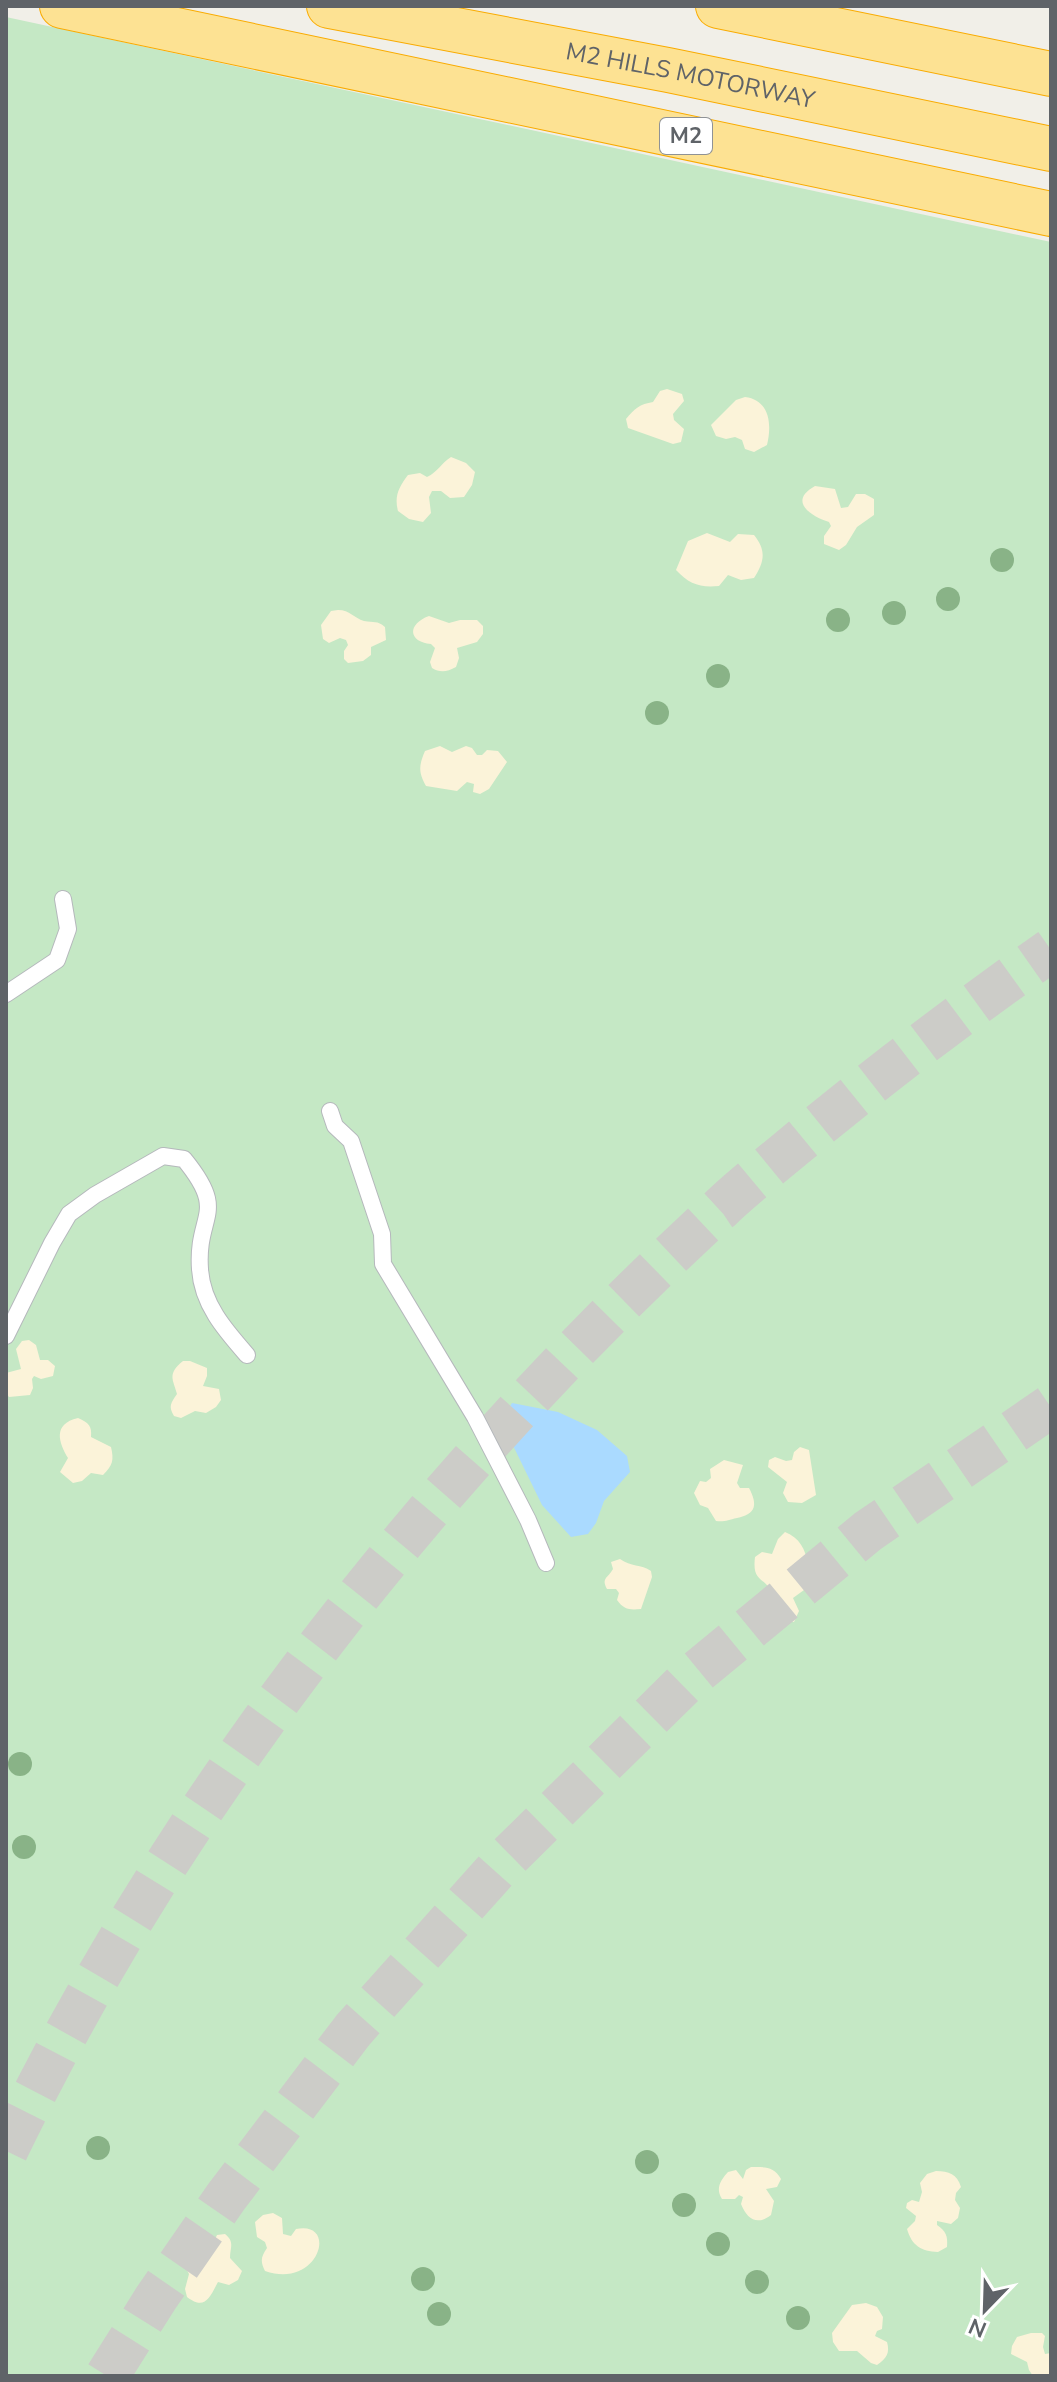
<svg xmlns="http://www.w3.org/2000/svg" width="1057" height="2382" font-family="'Nunito Sans',sans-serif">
<rect width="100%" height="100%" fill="#f1efe8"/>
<polygon fill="#c5e8c5" points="6,17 1051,242 1051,2376 6,2376"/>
<g fill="#fbf3d9">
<path d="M667,389L682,394L684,401L673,414L674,420L684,429L681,442L673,444L628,428L626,419C634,409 640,404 653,402L660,391Z"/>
<path d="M745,397C770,400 772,425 767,445L754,452L745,449L742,440L735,437L726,439L716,436L711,425L736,400Z"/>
<path d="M451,457L466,463L475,472L472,485L464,497L450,498L441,491H432L429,497L431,513L423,522L409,519L398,511C394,496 399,487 408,475L420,473L427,477C438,472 441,463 451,457Z"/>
<path d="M815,486L835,489L841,508L848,507L856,494H865L874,499V515L857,527L846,545L839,550L824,544V536L831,526L829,522C810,516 788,501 815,486Z"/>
<path d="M707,533L730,542L738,534L754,535C767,551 764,562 754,578L741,580L728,575L719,586C700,588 689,584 676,570L688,541Z"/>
<path d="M338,610C350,610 354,618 364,621C374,623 377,620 385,627L386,640L371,647V655L363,661L348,663L344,659V651L348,645L346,640L340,638L329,643L323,639L321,625L331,611Z"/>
<path d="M429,616L449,623L460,620H477L483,626V634L477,642L457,648L459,658L456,667C447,672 440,673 432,668L430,662L435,648L431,644C408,642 407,624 429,616Z"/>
<path d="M440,746L452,752L466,746L472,748L477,755H482L487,750L498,751L507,762L489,789L480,794L473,792L474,784L467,782L457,791L426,786C418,772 419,765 425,751Z"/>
<polygon points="29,1340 36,1345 40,1360 48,1360 55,1366 53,1376 41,1379 34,1376 32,1379 33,1388 30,1395 9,1397 6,1393 6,1373 21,1369 16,1349 22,1341"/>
<path d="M183,1361H190L207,1368V1376L203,1386L219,1389L221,1400L216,1407L206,1413L195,1411L181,1418L174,1416C168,1406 171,1403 177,1394C173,1379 167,1374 183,1361Z"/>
<path d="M78,1418C89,1423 92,1426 91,1437L111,1447C114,1460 113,1465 103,1475L91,1473L82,1481L73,1483L60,1472L68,1458C59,1443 52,1424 78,1418Z"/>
<polygon points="800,1447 809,1450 816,1495 802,1503 788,1502 783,1493 787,1482 768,1467 769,1460 775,1457 786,1461 792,1460 794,1452"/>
<path d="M724,1460L743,1465L737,1483L740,1488H749C758,1505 756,1514 737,1518C728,1520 725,1522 716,1521L708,1508L700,1505L694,1493L700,1481L706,1482L711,1478L710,1469Z"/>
<path d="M785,1532C800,1538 805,1549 808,1564L799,1574L804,1582V1590L793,1598L799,1611L794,1622C779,1619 774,1613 769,1599L772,1592C763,1576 752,1582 755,1557L762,1552L772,1554L778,1539Z"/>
<path d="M620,1559C631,1567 641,1564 651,1571L652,1577L641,1609C630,1610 624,1610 617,1600L619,1593L616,1589H607C601,1578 608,1578 613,1569L611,1562Z"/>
<path d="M751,2167C764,2167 774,2166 781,2179L777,2187L766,2189L774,2201L771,2215C757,2226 747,2219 741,2204L743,2197L739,2195L735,2199H722C715,2188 721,2180 728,2172L736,2170L743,2179L746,2170Z"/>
<path d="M936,2171C949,2171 957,2174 961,2187L956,2193L955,2200L960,2208L958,2218L951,2224L937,2221V2225C946,2231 948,2236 947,2247L938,2252C921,2251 912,2246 907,2229L915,2221L916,2216L906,2208L907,2203L912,2200L919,2202L922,2192L920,2183L927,2174Z"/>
<path d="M273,2213L282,2218L283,2234L291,2236L296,2229C339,2220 319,2290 265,2271C260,2261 261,2257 267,2248L265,2242L257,2237L255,2222L263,2215Z"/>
<path d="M225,2234C235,2242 230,2247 230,2258L242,2271L238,2280L229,2285L218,2282C210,2297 205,2311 187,2297L185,2289L189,2274C183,2260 167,2246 193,2238L206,2252L210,2250L217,2235Z"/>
<path d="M866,2303L877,2307L883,2317L882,2329L877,2331L875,2336L887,2342C890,2353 887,2358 877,2365L871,2363L857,2351H839L833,2342L832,2333L852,2305Z"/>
<polygon points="1031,2333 1042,2333 1045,2336 1043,2347 1045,2354 1051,2353 1051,2376 1033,2376 1029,2370 1027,2362 1011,2354 1012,2346 1017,2337"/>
</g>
<polygon fill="#aadaff" points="512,1403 558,1412 597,1430 627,1456 630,1472 604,1501 596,1523 588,1534 571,1537 542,1505 501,1421"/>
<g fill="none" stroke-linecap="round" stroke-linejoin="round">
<g stroke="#ccccc8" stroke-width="44" stroke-dasharray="44 22" stroke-linecap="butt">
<path d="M6,2151C175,1799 433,1472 720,1209C743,1187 769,1167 794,1146C877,1077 962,1012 1051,950"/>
<polyline points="107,2376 156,2298 226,2197 353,2030 505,1860 692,1676 868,1531 1051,1406"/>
</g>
<defs>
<g id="service">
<polyline points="6,994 57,960 68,929 63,899"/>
<polyline points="330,1111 335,1126 351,1141 382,1234 383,1264 475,1417 528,1520 546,1563"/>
<path d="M6,1336L52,1243L69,1214L95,1195L163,1156L184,1159C229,1214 196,1213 200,1269C202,1304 225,1330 247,1355"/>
</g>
<g id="motorway">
<polyline points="62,6 1051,214"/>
<path id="s1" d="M329,6L668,70L1051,149"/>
<polyline points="718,6 1051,74"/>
</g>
</defs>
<use href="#service" stroke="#b5b8bc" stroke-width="18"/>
<use href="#motorway" stroke="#f9ab00" stroke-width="46"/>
<use href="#service" stroke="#fff" stroke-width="16"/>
<use href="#motorway" stroke="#fde293" stroke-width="44"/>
</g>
<g fill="#89b387">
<circle cx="1002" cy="560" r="12"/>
<circle cx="948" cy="599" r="12"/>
<circle cx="894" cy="613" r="12"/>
<circle cx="838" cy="620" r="12"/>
<circle cx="718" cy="676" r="12"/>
<circle cx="657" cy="713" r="12"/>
<circle cx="20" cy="1764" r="12"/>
<circle cx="24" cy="1847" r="12"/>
<circle cx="98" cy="2148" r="12"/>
<circle cx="647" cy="2162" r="12"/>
<circle cx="684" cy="2205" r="12"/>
<circle cx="718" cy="2244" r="12"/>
<circle cx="423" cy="2279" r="12"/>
<circle cx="757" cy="2282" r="12"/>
<circle cx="439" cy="2314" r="12"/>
<circle cx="798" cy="2318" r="12"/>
</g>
<g text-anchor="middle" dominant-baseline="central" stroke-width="7" stroke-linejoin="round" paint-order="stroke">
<rect fill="#fff" stroke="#8f9295" stroke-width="2" x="660" y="118" width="52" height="36" rx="6"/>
<g font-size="22" font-weight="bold" fill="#5f6368">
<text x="686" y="136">M2</text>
</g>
<g font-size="24" fill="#5f6368" stroke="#fff">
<text stroke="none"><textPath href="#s1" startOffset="368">M2 HILLS MOTORWAY</textPath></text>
</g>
</g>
<rect width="1057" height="2382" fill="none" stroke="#5f6368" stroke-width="16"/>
<g transform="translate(985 2310) rotate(203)" stroke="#ffffff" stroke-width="6" paint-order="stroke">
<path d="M0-6L14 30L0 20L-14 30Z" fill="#5f6368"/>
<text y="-12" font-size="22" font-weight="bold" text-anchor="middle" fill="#5f6368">N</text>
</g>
</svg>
